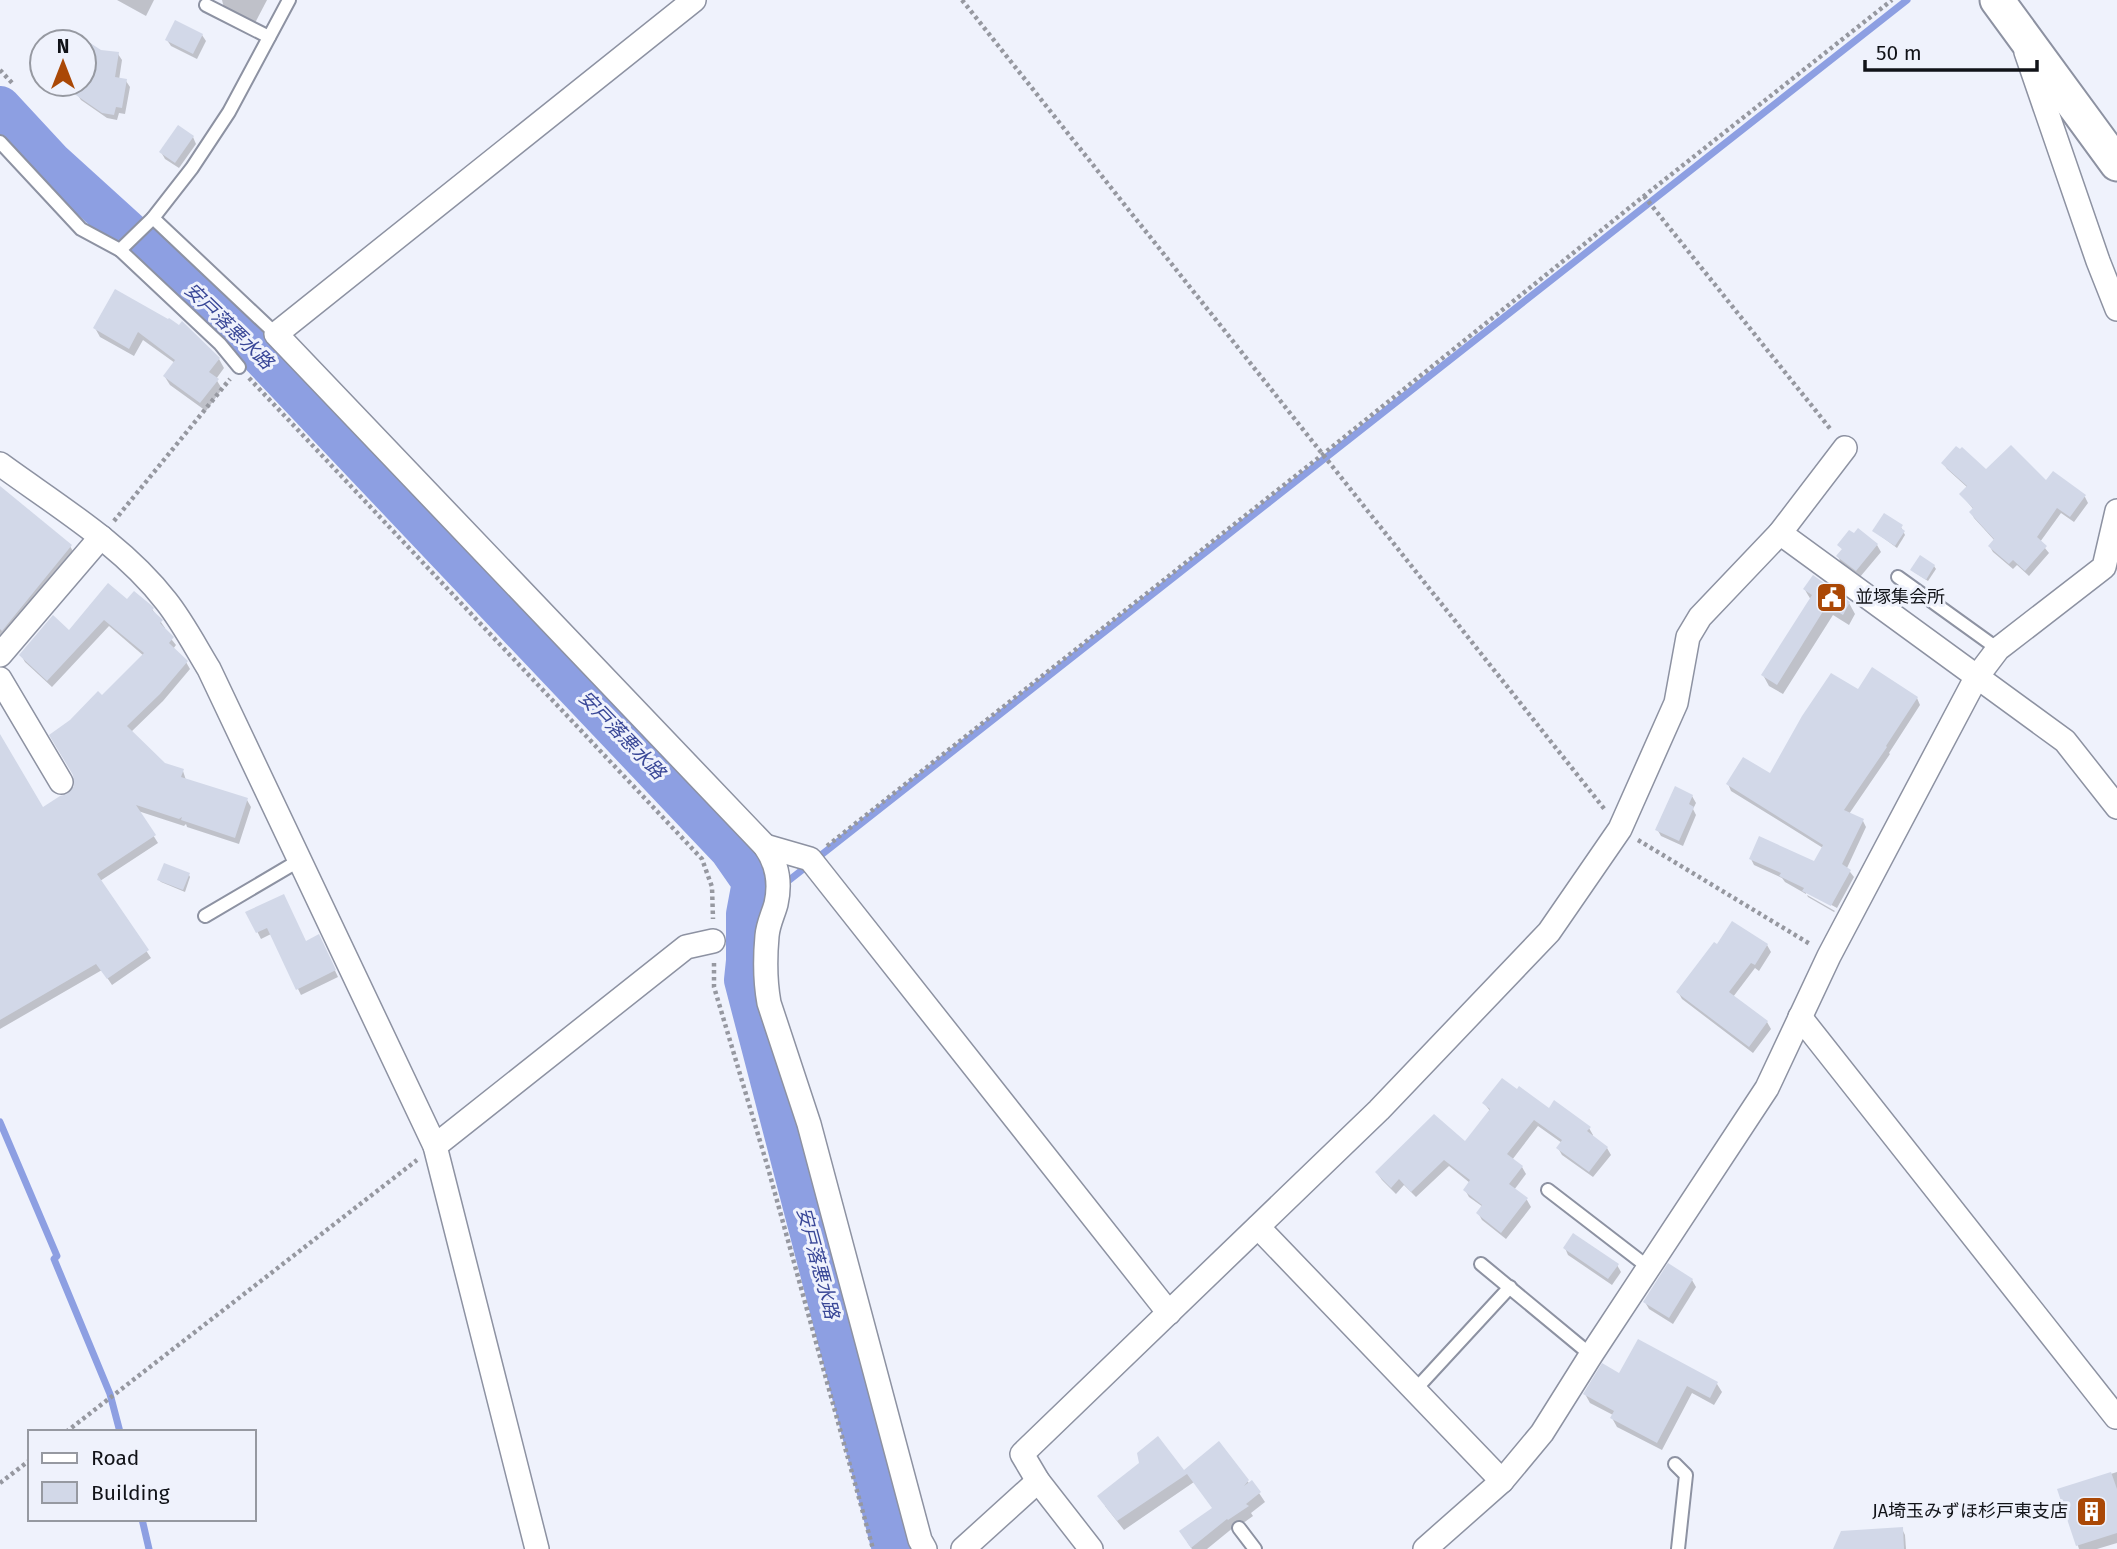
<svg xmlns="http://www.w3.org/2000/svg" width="2117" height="1549" font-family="'Fira Sans','Noto Sans JP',sans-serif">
<rect width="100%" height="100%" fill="#eff2fc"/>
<g fill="#0003">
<polygon points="117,0 154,0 146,16"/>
<polygon points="222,0 267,0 255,23 224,8"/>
<polygon points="72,34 101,51 118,54 122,60 119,80 126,81 130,87 125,114 119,113 117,120 107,118 81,100 77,94 79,84 84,84 84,42 67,42"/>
<polygon points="202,35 206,41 197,59 171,46 167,40"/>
<polygon points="193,137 196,144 179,168 165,159 161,152"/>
<polygon points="116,291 219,359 224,368 216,379 222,389 206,411 170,385 165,377 175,363 143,340 134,356 100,337 95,328"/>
<polygon points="1943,463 2046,483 2085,497 2088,503 2074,522 2061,513 2040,542 2049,553 2029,576 2017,565 2013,569 1993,552 1990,547 1995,541 1974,518 1971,512 1974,510 1961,494 1968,488 1947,469"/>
<polygon points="0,487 70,546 74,553 0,639"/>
<polygon points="1901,527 1905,535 1897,548 1874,531"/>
<polygon points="1839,545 1877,545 1881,552 1860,577 1841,563 1838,556 1843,550"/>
<polygon points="1934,566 1936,569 1928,581 1914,572"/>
<polygon points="1805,590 1849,603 1855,614 1849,625 1833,615 1783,694 1769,686 1763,675 1811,600"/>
<polygon points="128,602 152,609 165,628 164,630 176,645 173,649 186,662 190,669 163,701 131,732 164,765 183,771 186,780 247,800 251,807 239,844 187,827 186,824 184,826 138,811 158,843 100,881 151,958 112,985 102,970 0,1029 0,737 43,810 70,795 75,789 102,697 144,656 109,626 52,687 25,662 21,655"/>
<polygon points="1858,691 1917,698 1920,705 1889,753 1890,754 1849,814 1863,821 1866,827 1847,868 1854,877 1837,908 1806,891 1806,894 1785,882 1782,878 1754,865 1751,859 1815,863 1823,848 1731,791 1728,784 1770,776"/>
<polygon points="1692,796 1696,803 1693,809 1696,815 1683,846 1661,836 1657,829"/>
<polygon points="189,875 190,877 185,892 161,882 159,880"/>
<polygon points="1807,895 1835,911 1834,912 1808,897"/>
<polygon points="248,913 306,943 322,943 338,977 301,995 271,934 261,939"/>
<polygon points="1767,945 1771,952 1759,971 1755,968 1733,997 1767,1022 1771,1029 1753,1053 1682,999 1678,992"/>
<polygon points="1484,1103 1550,1110 1589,1128 1593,1135 1592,1137 1607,1148 1611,1155 1593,1177 1562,1155 1558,1148 1562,1143 1538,1126 1512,1160 1522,1167 1526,1174 1514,1190 1527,1200 1531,1207 1506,1239 1482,1220 1478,1213 1483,1207 1469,1197 1465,1190 1470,1183 1449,1166 1416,1197 1404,1185 1396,1194 1382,1180 1377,1173 1465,1144 1490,1111"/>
<polygon points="1565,1248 1617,1265 1621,1272 1612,1285 1568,1255"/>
<polygon points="1669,1266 1692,1280 1696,1287 1673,1324 1649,1309 1645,1302"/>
<polygon points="1620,1375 1717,1384 1722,1392 1714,1405 1692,1393 1662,1450 1617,1427 1612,1418 1613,1415 1590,1403 1585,1394"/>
<polygon points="1184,1472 1247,1481 1259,1493 1265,1502 1251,1513 1253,1516 1235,1529 1234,1527 1207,1549 1192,1549 1187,1542 1214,1509 1194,1482 1124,1530 1105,1506"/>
<polygon points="2117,1472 2117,1543 2097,1549 2079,1549 2060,1490"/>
<polygon points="1902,1529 1905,1535 1906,1549 1835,1549"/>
</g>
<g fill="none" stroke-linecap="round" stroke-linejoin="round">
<g stroke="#8d9fe2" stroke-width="7">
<polyline points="783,885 1907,0"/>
<polyline points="747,914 771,895"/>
<polyline points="0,1122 57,1256 54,1259 110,1394 120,1432"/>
<polyline points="142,1519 149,1549"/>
</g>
<polyline stroke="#8d9fe2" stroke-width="42" points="0,107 51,162 246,339 730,849 753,882 747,914 747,961 745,980 893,1549"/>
</g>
<g fill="#d2d8e8">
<polygon points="175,20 203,34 193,54 165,40"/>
<polygon points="84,39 101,50 119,52 115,77 127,79 122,108 116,107 114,115 102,113 60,84 84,84"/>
<polygon points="178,125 194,136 175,163 159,152"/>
<polygon points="115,289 168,319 169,318 179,325 182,321 220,358 209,372 219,379 200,403 163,376 175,360 138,332 129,349 93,328"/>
<polygon points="2011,445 2046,480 2053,471 2086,495 2070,517 2057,508 2037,537 2047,546 2025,571 2013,560 2009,564 1988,546 1994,539 1969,512 1973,508 1959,494 1967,486 1941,463 1956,446 1960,449 1962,447 1986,469"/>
<polygon points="0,486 72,545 2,631 0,629"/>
<polygon points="1884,513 1903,525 1901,528 1905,531 1895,546 1872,531"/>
<polygon points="1858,528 1878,544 1856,571 1836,556 1842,549 1837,545 1849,530 1854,533"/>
<polygon points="1920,555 1935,565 1926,580 1910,570"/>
<polygon points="1813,575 1850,602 1843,615 1827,605 1777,685 1761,675 1812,595 1803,589"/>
<polygon points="108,583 127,599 134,591 151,605 154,608 152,610 163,620 160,623 174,637 169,643 188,661 160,694 127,726 165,763 184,769 181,777 248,798 235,838 181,820 182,817 179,819 136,805 156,835 97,874 149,950 107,979 96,964 0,1020 0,734 43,807 60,796 67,794 74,786 73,775 49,735 70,720 98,691 102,695 144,653 104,620 47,681 19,655 53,615 69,630"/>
<polygon points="1872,667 1918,697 1886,746 1887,747 1844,810 1864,819 1842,864 1851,870 1831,906 1802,891 1804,888 1779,876 1781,873 1749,859 1759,836 1814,861 1823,845 1726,784 1743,757 1770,773 1802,716 1831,673 1858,689"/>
<polygon points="1675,786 1693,795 1689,804 1694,807 1679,841 1655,830"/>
<polygon points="164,863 190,873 183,890 157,880"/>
<polygon points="284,894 306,941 319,934 336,970 296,990 267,928 256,933 245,912"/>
<polygon points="1732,921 1768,944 1755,965 1751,963 1729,992 1768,1021 1749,1047 1676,992 1714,942 1717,944"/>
<polygon points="1502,1078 1517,1089 1519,1086 1549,1108 1554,1100 1591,1127 1587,1131 1608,1147 1589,1172 1556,1148 1562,1140 1534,1120 1507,1154 1523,1166 1509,1184 1528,1198 1501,1233 1476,1213 1482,1205 1463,1190 1470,1180 1444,1160 1411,1192 1399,1179 1391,1188 1375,1172 1434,1114 1465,1141 1490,1109 1482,1103"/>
<polygon points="1573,1233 1619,1264 1608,1279 1563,1248"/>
<polygon points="1668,1263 1693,1279 1669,1318 1643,1302"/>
<polygon points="1638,1339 1718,1382 1710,1398 1687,1386 1657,1443 1610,1418 1614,1411 1583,1394 1602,1363 1619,1373"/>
<polygon points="1158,1436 1184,1470 1219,1441 1249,1480 1244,1486 1252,1480 1261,1492 1246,1504 1249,1506 1228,1520 1227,1519 1191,1548 1179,1531 1212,1508 1187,1474 1117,1521 1097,1496 1139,1463 1137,1453"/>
<polygon points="2111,1472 2117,1489 2117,1533 2076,1546 2057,1489"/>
<polygon points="1903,1527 1904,1549 1833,1549 1841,1531"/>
</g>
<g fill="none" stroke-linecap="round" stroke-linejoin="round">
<defs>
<g id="service">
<polyline points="206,5 269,37"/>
<polyline points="0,142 81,229 120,250 153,218 276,334"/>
<polyline points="153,218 192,168 229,112 289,0"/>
<polyline points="120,250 220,344 239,367"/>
<polyline points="1898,577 1998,649"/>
<polyline points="205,916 300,860"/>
<polyline points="1548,1190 1648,1267"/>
<polyline points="1481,1264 1591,1355"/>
<polyline points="1415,1390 1510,1287"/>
<polyline points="1675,1464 1686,1475 1678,1549"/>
<polyline points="1239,1528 1255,1549"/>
</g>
<g id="minor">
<path d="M694,0L276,334L765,846C777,863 781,882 776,904C773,915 768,924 767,936C765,958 765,981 769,1003L809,1124L920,1540L925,1549"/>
<polyline points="2026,52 2098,261 2117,309"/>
<path d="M0,464C56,505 123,545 166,601C182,621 195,646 209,669L435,1146L537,1549"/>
<polyline points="1780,533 2065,741 2117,807"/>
<polyline points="0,655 101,537"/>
<polyline points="0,679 61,782"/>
<polyline points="765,846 810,859 1169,1313"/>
<polyline points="1800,1017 2116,1417 2117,1416"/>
<polyline points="435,1146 686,947 713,941"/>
<polyline points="1258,1227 1502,1481"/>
<polyline points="963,1549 1038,1481"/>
<polyline points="1091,1549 1038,1481 1022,1454 1379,1110 1549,932 1620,829 1676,703 1688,637 1700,617 1780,533 1845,448"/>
<polyline points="1425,1549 1502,1481 1542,1433 1591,1355 1767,1088 1829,956 1976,678 1998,649 2104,567 2117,511"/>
</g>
<polyline id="secondary" points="1997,0 2117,164"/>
</defs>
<use href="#service" stroke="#8d92a2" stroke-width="16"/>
<use href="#minor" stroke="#8d92a2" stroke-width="26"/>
<use href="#secondary" stroke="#8d92a2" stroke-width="37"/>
<g stroke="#9698a0" stroke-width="4.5" stroke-dasharray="3.5 3.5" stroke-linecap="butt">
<polyline points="962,0 1606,811"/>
<polyline points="0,70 14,85"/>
<polyline points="1644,196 1832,431"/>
<polyline points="249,378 702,859 712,887 713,919"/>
<polyline points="114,521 230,379"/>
<polyline points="1638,840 1810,944"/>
<polyline points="827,846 1322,455 1644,196 1892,0"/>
<polyline points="714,963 714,987 768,1168 873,1549"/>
<polyline points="66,1432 417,1160"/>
<polyline points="0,1483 30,1460"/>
</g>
<use href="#service" stroke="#fff" stroke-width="12"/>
<use href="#minor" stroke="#fff" stroke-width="23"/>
<use href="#secondary" stroke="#fff" stroke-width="33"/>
</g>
<defs>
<symbol id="civic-square" viewBox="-11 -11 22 22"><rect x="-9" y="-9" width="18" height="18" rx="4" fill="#aa4806" stroke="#eff2fc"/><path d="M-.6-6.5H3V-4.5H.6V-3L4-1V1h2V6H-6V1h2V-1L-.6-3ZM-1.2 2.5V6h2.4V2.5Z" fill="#fff"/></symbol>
<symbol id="building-square" viewBox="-11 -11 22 22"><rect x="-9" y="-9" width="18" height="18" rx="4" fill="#aa4806" stroke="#eff2fc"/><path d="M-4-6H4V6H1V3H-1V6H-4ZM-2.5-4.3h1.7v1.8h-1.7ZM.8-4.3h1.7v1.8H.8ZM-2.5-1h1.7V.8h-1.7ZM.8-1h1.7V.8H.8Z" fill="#fff"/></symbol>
</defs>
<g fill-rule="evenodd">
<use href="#civic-square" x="1814" y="580" width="35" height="35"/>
<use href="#building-square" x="2074" y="1494" width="35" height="35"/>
</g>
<g text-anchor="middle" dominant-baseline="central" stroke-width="6" stroke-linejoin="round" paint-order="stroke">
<g font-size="18" fill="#111318" stroke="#eff2fc" text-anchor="start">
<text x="1855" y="597">並塚集会所</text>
<text x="2068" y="1511" text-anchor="end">JA埼玉みずほ杉戸東支店</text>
</g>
<g font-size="19" font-style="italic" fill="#394797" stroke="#eff2fc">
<text transform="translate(229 326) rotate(44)">安戸落悪水路</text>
<text transform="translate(622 735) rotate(46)">安戸落悪水路</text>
<text transform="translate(818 1263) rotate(75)">安戸落悪水路</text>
</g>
</g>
<rect x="28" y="1430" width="228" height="91" fill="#eff2fc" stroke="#9699a1" stroke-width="2"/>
<rect x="42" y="1453" width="35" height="10" fill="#ffffff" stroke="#9699a1" stroke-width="2"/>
<text x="91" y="1465" font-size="21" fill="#111318">Road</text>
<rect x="42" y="1482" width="35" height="21" fill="#d2d8e8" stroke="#9699a1" stroke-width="2"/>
<text x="91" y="1500" font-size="21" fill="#111318">Building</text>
<g transform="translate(63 63)"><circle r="33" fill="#eff2fc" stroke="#9699a1" stroke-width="2"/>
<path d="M0-5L12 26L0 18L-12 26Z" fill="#aa4806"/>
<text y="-10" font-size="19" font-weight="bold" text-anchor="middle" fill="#111318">N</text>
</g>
<path d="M1865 60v10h172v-10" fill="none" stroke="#111318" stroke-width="3.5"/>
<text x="1876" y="60" font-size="21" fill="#111318" stroke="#eff2fc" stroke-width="5" paint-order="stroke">50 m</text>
</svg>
